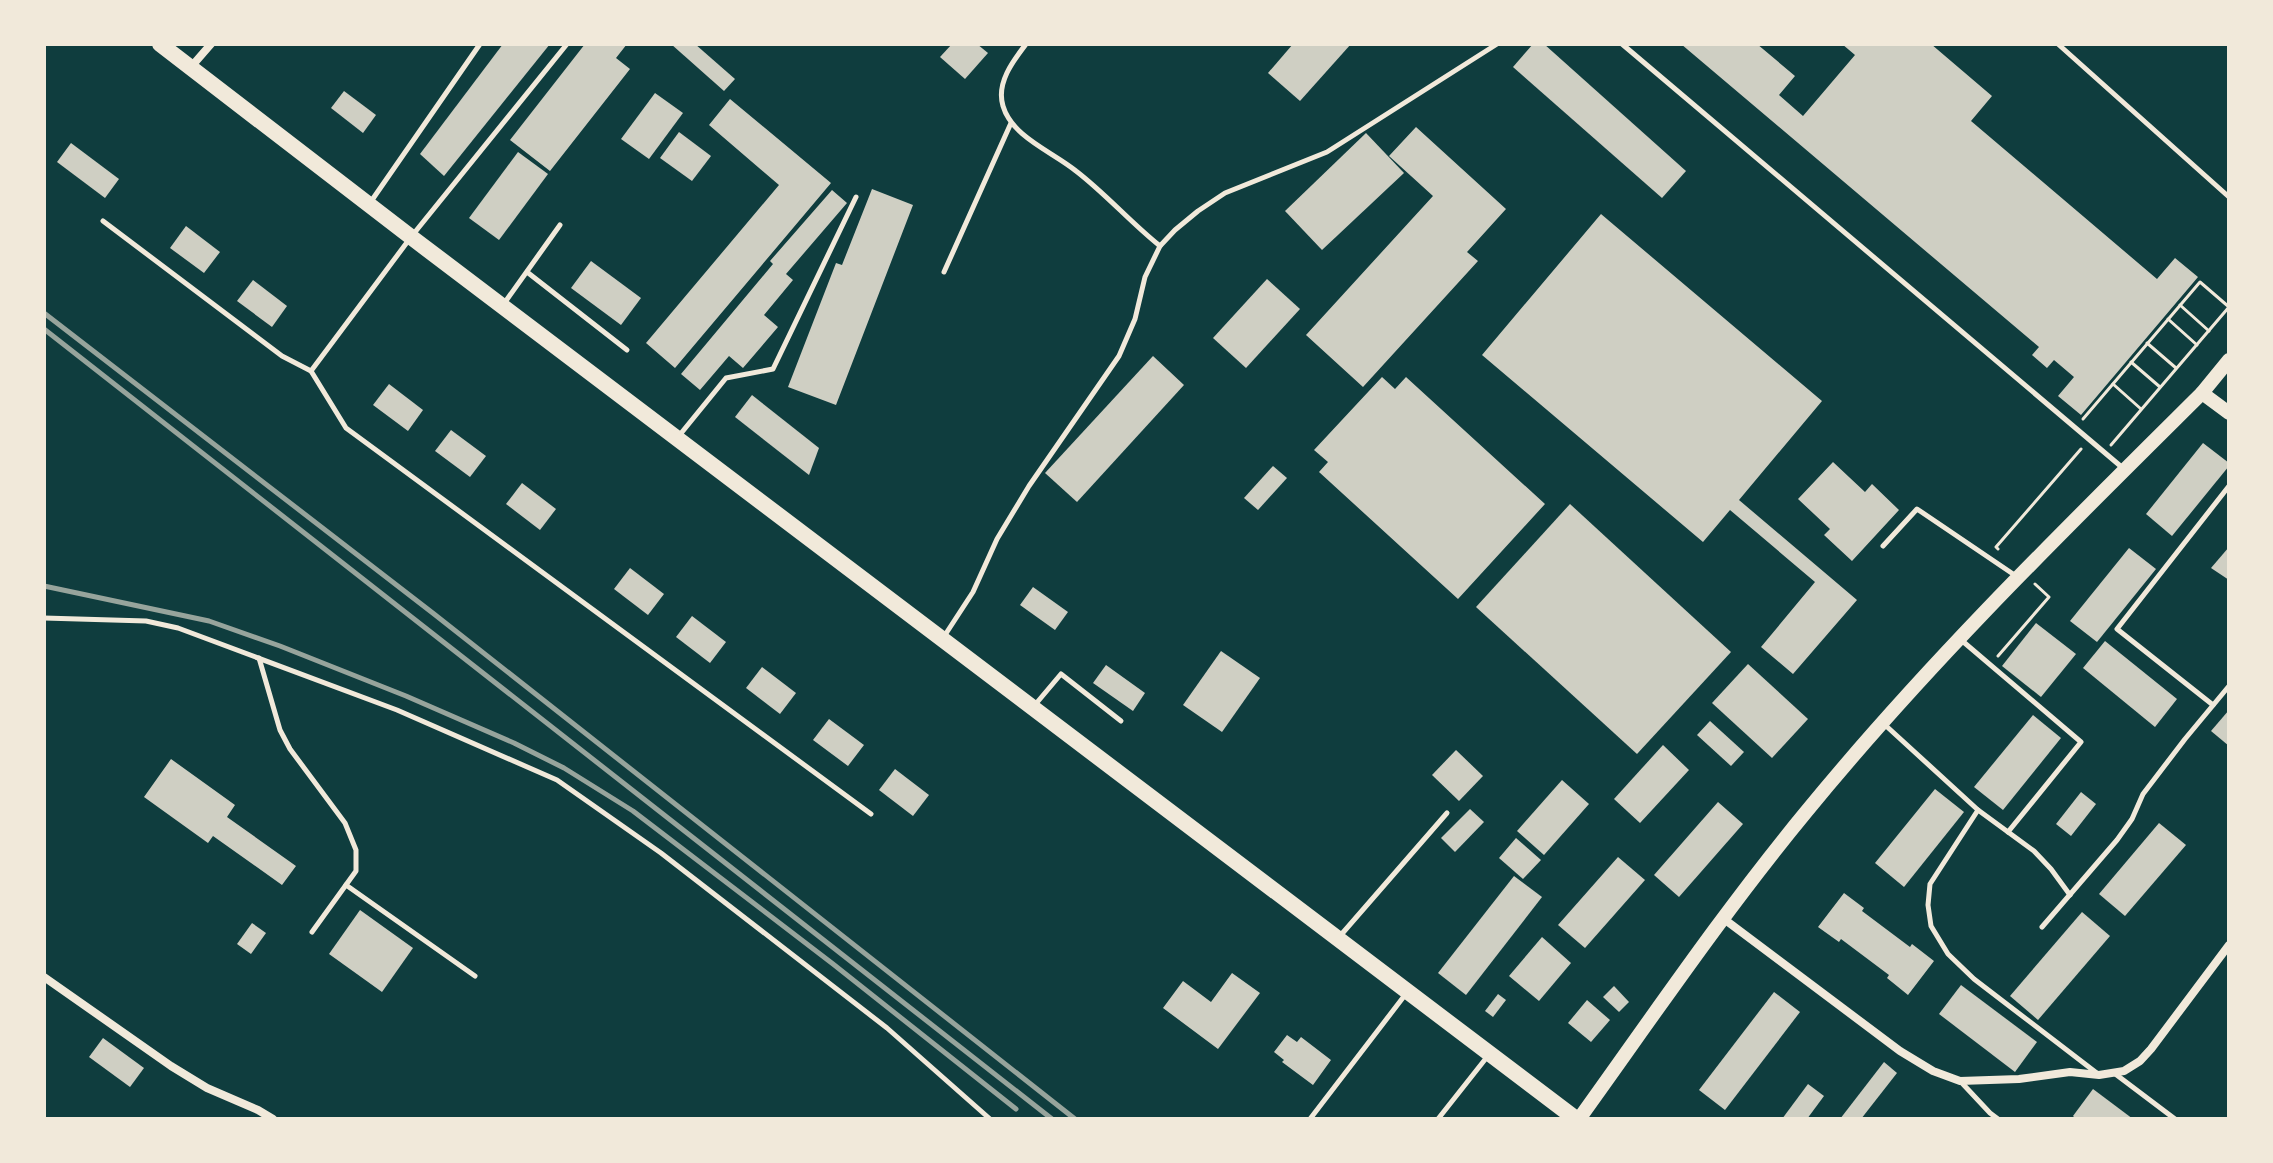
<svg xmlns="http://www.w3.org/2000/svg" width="2273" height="1163" font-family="'Work Sans',sans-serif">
<rect width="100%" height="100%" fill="#0f3d3e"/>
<g fill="#cfcfc3">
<polygon points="503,44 550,44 444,176 420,154"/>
<polygon points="585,44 627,44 616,58 630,69 550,171 510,140"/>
<polygon points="671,44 695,44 735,79 724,91"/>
<polygon points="952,44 977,44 988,53 965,79 940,57"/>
<polygon points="1293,44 1351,44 1300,101 1268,73"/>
<polygon points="1533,44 1544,44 1686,171 1662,198 1513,67"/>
<polygon points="1681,44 1757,44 1795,76 1779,95 1803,116 1855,55 1842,44 1931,44 1992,96 1971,121 2157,279 2175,258 2198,277 2081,415 2058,396 2074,377 2054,360 2047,368 2032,355 2039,347"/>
<polygon points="344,91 376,115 363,133 331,108"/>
<polygon points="655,93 683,113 649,159 621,139"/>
<polygon points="730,99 831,183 675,368 646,343 779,185 709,125"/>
<polygon points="1416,127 1506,209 1467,252 1478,261 1363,387 1306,335 1433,196 1389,156"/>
<polygon points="679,132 711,156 692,181 660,158"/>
<polygon points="1366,133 1404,173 1322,250 1285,211"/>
<polygon points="71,143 119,179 105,198 57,162"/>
<polygon points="518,152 548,174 499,240 469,218"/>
<polygon points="872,189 913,205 836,405 788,387 836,263 842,265"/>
<polygon points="832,190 847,203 786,274 793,280 764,315 778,327 743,368 729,356 700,390 681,374 773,264 770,261"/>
<polygon points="1601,214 1822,401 1739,500 1857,600 1793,674 1761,647 1815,582 1730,510 1703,542 1482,355"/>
<polygon points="186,226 220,252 204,273 170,248"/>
<polygon points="591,261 641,298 621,325 571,288"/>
<polygon points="1267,279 1300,309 1246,368 1213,338"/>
<polygon points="253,280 287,306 272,327 237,301"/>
<polygon points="1153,356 1184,385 1077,502 1045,473"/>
<polygon points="1382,377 1395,389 1406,377 1545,504 1458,599 1319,472 1328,462 1314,450"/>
<polygon points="389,384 423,410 408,431 373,405"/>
<polygon points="752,395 819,448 809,475 735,417"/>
<polygon points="451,430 486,456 470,477 435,451"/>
<polygon points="2203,443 2229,463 2229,466 2172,536 2146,514"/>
<polygon points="1833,462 1865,492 1872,484 1899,510 1852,561 1824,535 1830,529 1798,499"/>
<polygon points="1273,466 1287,478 1258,510 1244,498"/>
<polygon points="522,483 556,509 540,530 506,504"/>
<polygon points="1570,504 1731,652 1637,754 1476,607"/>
<polygon points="2229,547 2229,580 2211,568"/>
<polygon points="2129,548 2156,569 2097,642 2070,621"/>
<polygon points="630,568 664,594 648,615 614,589"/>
<polygon points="1033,587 1068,612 1055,630 1020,605"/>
<polygon points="692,616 726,642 710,663 676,637"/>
<polygon points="2036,623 2076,654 2041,697 2002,666"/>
<polygon points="2105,641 2177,699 2155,727 2083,668"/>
<polygon points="1221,651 1260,678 1222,732 1183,705"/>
<polygon points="1748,664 1808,719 1772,758 1712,703"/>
<polygon points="1106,665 1145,693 1133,711 1093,683"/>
<polygon points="762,667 796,693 780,714 746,688"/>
<polygon points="2229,710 2229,746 2211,731"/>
<polygon points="2033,715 2061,738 2003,810 1974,787"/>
<polygon points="829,719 864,745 848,766 813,740"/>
<polygon points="1710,721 1744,752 1731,766 1697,735"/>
<polygon points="1663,745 1689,770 1640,823 1614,799"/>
<polygon points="1456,750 1483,776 1459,801 1432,775"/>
<polygon points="171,759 235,805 227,817 296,866 282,885 213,836 208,843 144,797"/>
<polygon points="895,769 929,795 913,816 879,790"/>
<polygon points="1562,780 1589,804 1544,855 1517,831"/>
<polygon points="1935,789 1964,812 1904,887 1875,863"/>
<polygon points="2081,792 2096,804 2071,836 2056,824"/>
<polygon points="1718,802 1743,824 1679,897 1654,875"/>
<polygon points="1470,809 1484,822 1455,852 1441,838"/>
<polygon points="2159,823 2186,845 2125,916 2099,894"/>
<polygon points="1516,838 1541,860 1523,879 1499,858"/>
<polygon points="1618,857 1645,880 1585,948 1558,925"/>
<polygon points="1514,876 1542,897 1466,995 1438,973"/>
<polygon points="1844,893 1864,908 1862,911 1910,947 1912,944 1934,961 1908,995 1887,978 1889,975 1841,939 1839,942 1818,927"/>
<polygon points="360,910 413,948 382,992 329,954"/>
<polygon points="2082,912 2110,936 2038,1020 2010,996"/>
<polygon points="252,923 266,933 251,954 237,944"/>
<polygon points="1542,937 1571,963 1539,1001 1509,976"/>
<polygon points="1232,973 1260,993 1218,1049 1163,1008 1183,981 1211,1002"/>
<polygon points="1961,985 2037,1042 2015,1072 1939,1014"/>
<polygon points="1614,986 1629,1002 1619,1012 1603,997"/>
<polygon points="1774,992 1800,1012 1725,1110 1699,1090"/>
<polygon points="1498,994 1506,1000 1493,1017 1485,1011"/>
<polygon points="1587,1000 1610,1020 1591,1042 1568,1023"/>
<polygon points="1287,1035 1297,1042 1301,1037 1331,1060 1313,1085 1282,1062 1284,1060 1274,1052"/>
<polygon points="103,1038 144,1068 130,1087 89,1057"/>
<polygon points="1884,1062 1897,1073 1861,1119 1840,1119"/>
<polygon points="1808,1084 1824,1096 1807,1119 1782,1119"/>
<polygon points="2093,1089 2133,1119 2076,1119 2073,1116"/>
</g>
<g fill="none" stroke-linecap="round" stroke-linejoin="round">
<g stroke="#f1e9da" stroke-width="3">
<polyline points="2180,305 2209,331"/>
<polyline points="2168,319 2197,345"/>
<polyline points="2147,343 2176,368"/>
<polyline points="2131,362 2160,387"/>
<polyline points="2113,384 2141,409"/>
<polyline points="2083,419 2200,282 2229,307 2111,445"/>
<polyline points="1998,549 1996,547 2081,449"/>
<polyline points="1998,656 2049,597 2035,584"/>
</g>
<g stroke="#f1e9da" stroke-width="5">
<polyline points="567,44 411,237 311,371 346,428 871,814"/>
<path d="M1026,44C1013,61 996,83 1003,106C1012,137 1053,152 1076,171C1106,194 1131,223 1160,246"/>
<polyline points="1622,44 2124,469"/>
<polyline points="2058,44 2229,197"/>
<polyline points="372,200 480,44"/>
<polyline points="103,221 282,356 311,371"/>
<polyline points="527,272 627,350"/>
<polyline points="944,272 1011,123"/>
<polyline points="503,305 560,225"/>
<polyline points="678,437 726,378 773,369 856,197"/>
<polyline points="1883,546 1917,509 2016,576"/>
<polyline points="44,618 146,621 178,628 397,710 557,780 661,853 887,1028 990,1119"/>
<polyline points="945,635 973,592 997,539 1029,486 1119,356 1135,319 1145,277 1160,246 1175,230 1198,211 1225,193 1327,152 1497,44"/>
<polyline points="1960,639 2081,742 2008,832"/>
<polyline points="259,658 280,730 290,749 345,823 356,850 356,871 312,932"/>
<polyline points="2213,705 2117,629 2229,486"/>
<polyline points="1034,706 1061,674 1121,721"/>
<polyline points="1884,724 1978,810 2034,851 2051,869 2070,895"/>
<polyline points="1978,810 1930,884 1928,905 1931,926 1948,954 1974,979 2098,1074"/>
<polyline points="346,885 475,976"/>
<polyline points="2042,927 2117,840 2132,819 2143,794 2185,739 2229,686"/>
<polyline points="1340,936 1447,813"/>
<polyline points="2114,1073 2175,1119"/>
<polyline points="1961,1082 1990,1113 1998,1119"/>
<polyline points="1310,1119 1405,995"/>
<polyline points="1438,1119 1487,1057"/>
</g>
<g stroke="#f1e9da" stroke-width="8">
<polyline points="191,67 211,44"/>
<polyline points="1724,919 1900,1051 1933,1071 1960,1081 2019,1079 2070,1072 2099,1075 2124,1071 2140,1061 2151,1049 2229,945"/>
<polyline points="44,977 171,1066 207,1088 258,1110 273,1119"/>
</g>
<g stroke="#f1e9da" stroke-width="14">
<polyline points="2202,393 2229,413"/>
<path d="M1579,1119C1653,1016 1725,910 1806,812C1928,663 2066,528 2202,393L2229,360"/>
</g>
<polyline stroke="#f1e9da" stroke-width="16" points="160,44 411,237 1576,1119"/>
<g stroke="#97a49c" stroke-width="5">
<polyline points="44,313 434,614 1075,1119"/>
<polyline points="44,329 1052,1119"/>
<polyline points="44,586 209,621 280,646 406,696 514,743 564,768 633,811 833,964 1016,1109"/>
</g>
</g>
<rect width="2273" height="1163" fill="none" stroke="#f1e9da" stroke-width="92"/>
</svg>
